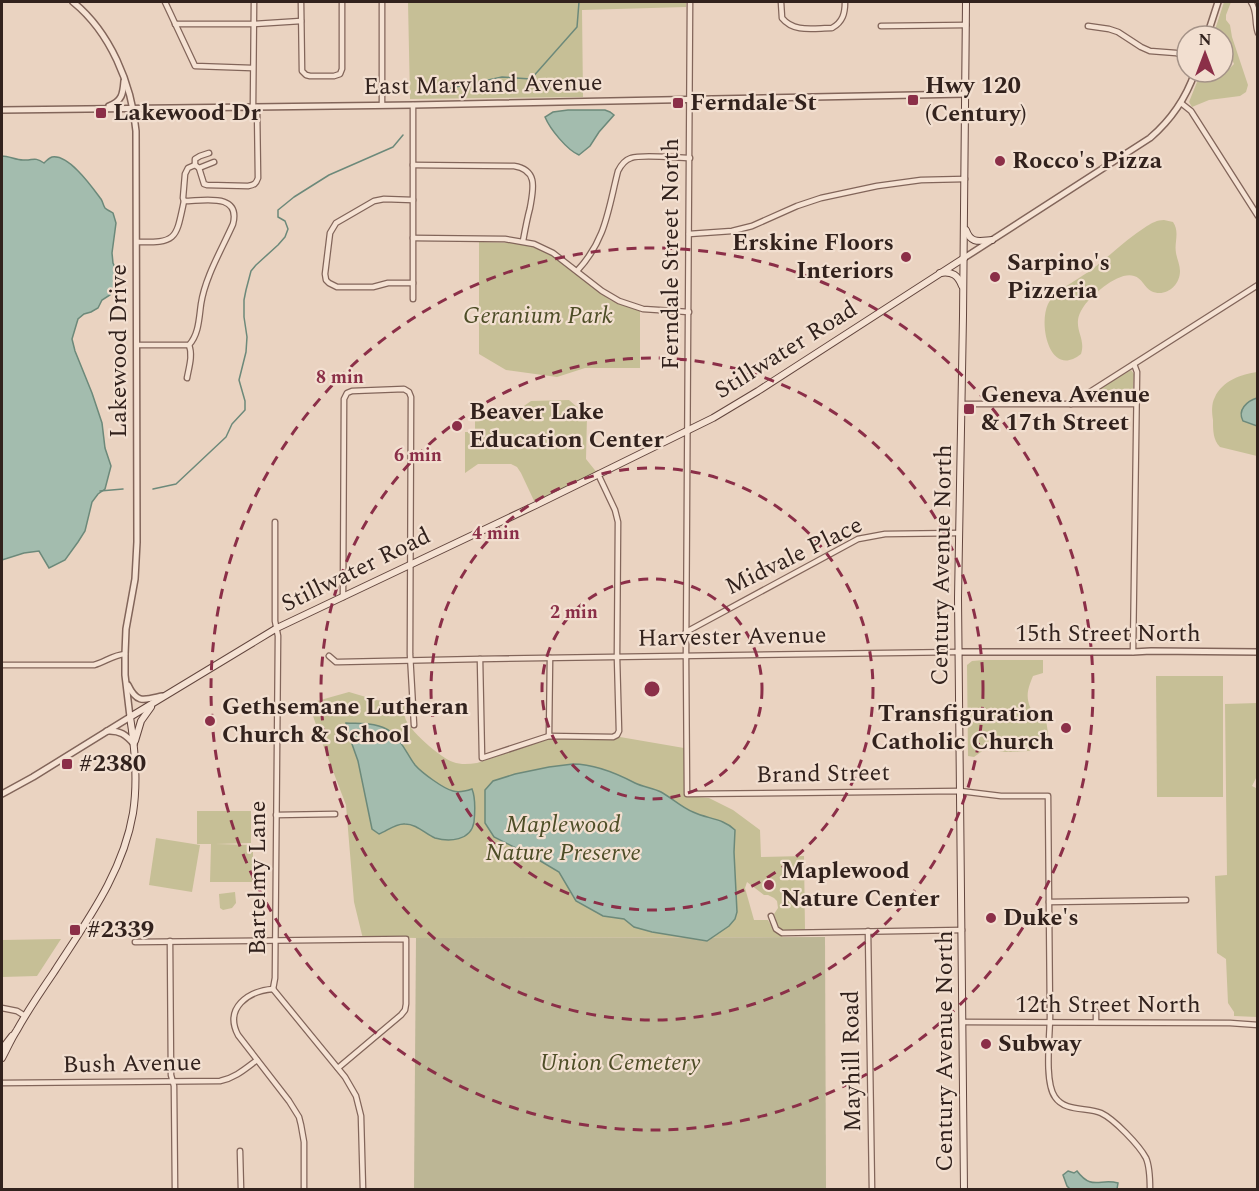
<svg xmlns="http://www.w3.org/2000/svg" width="1259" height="1191" font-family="Spectral,serif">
<rect width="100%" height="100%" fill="#ead3c1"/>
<g fill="#c6bf96">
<polygon points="408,2 686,2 686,7 582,10 583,97 410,99"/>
<polygon points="1224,2 1231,2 1226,15 1226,20 1230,25 1232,37 1248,85 1246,92 1240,96 1209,100 1192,107 1189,102 1201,72 1223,72 1223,70 1230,68 1234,64 1227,47 1223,43 1223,36 1213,36"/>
<path d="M1164,220L1173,222C1180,232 1174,242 1176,253C1177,259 1180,265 1180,271C1180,286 1165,298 1151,291C1144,287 1142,278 1134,276C1119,271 1093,294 1084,306C1069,327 1087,336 1081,354C1050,379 1038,325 1048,304C1055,290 1083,277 1095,267C1113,253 1128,238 1147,226C1152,223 1157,220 1164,220Z"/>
<polygon points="479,242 522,243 553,255 610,300 640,311 640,368 585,368 557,377 506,370 479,354"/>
<polygon points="1131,370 1134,374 1132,400 1102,401 1097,398 1096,394 1098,390"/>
<path d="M1257,372V456L1220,447C1213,440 1213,430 1213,420C1212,413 1211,404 1215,397C1222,381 1242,374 1257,372Z"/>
<polygon points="569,400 587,416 586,459 598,474 536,505 521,473 517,467 511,464 478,464 465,473 465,432 475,432 475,419 507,418 531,401"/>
<path d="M984,660H1043V673L1033,676C1025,695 1026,701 1036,719H1046L1049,741L1048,748C1038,750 1008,754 999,751C994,749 994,748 992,744L974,757L968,756L967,665L972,661Z"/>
<polygon points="1156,676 1223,676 1223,797 1157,797"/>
<path d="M349,692L376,700L406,704L408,708C405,712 404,712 405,717C407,729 441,758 453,762C461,765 469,764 477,763L549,739L613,740L620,737L684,748V794L686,796L709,798L733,810L760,830L761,857L804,856L805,930H782L778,927L774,914L778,908L777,901L774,898L768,895H764L747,882L745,888L754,920H768L774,931L783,937L416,938L381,937L363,939L354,902L346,805L323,745L312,713L317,701Z"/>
<polygon points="1257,703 1257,776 1252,786 1258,789 1257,1017 1234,1016 1234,1012 1228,1003 1226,959 1217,953 1215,876 1227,875 1225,704"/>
<polygon points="197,811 251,811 251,843 216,844 253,845 253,882 210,882 211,844 197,844"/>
<polygon points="156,838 200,845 192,892 149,885"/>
<polygon points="235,892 236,903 232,908 223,910 220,908 219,894"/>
<polygon points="61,939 37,976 2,977 2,940"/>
</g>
<polygon fill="#bcb695" points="825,937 826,1189 414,1190 416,938"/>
<g fill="#a3bcae" stroke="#6c897a" stroke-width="1.5">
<path d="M568,110H605L610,112L614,115L599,132L590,146L579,155C567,150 550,129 545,117L553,112Z"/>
<path d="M2,156C9,156 16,160 23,160C33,161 34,156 44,163C46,161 49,158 52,157C69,154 92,187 101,199C103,202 103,205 105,208C107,210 110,211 113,213L116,223L112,253L113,263L117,272L116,284L110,295L102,300L98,308L91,312L84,314L78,319L72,339L75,351L92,393L102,423L105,448L111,466L105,489L98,494L92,502L85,531L78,542L65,560L49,568L39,551L24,553L2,560Z"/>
<path d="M1257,398H1258L1257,426L1243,421C1237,410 1247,401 1257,398Z"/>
<path d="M346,723C361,724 378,722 391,732C402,741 407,754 415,765C422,773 444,789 453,791C459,793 466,791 472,789C476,799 475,812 474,822C471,841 449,842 435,838C425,834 417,824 405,824C396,823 387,831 379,834L372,829L358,761L347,730Z"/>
<path d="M573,764C595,764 616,773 635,783C643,787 653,788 661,792C672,798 681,807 693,812C707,819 723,818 735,830L734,852L737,912L735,919L729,926L707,941L652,932L634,927L624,919L603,916L576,901L559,872L532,856L494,837L485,823V790L493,781L515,774L549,767Z"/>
<path d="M1068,1171L1074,1173L1077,1171C1092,1191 1100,1178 1118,1183L1117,1189H1070L1067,1186L1063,1175Z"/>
</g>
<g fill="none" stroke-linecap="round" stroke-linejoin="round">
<g stroke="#6c897a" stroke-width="1.5">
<polyline points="442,90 502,77 531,79 577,27 579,2"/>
<polyline points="153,489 176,484 226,437 232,424 245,410 245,401 239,380 246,352 247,337 244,317 244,300 246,290 251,271 256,265 278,245 285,237 288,229 285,221 278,217 278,210 294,197 329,175 393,147 403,135"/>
<polyline points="100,491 123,489"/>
</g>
<defs>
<g id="minor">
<polyline points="165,2 195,66 252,68"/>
<polyline points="301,2 302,71 306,75 310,76 334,76 340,74 342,69 342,2"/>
<polyline points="382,2 382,105"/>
<path d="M690,2L686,656L687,794L960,791L1001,796H1048C1049,870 1049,943 1050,1016C1050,1035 1044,1082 1055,1097C1065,1112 1087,1107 1101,1113C1114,1119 1139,1145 1146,1158C1150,1167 1150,1179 1150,1190"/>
<path d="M781,2L782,18C794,33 814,28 832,28C843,22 845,13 845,2"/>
<path d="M1251,2C1258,12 1254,22 1258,33"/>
<polyline points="175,24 253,24 301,21"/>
<polyline points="881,26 966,25"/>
<polyline points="1088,26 1109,29 1118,32 1141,47 1150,51 1176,53 1187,57"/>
<polyline points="1181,103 1191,111 1258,216"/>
<polyline points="253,107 254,2"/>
<polyline points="195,165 195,159 200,156 209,153"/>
<path d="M413,165L514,166C539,170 533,190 530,208C527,219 525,230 523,241"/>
<polyline points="199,168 214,162"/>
<path d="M184,201L183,198L185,174L188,168L195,165L199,168L204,184L207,185L248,186C254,185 256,184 258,178L257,107"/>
<polyline points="689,234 732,231 752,226 797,206 821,198 877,186 921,180 965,179"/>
<polyline points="413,238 505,239 534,244 553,253 602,291 619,301 643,309 689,312"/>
<path d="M137,242C177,243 176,239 184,201C203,201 241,192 233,224C222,249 205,277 201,304C199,318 199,334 189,345H137"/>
<path d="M577,271C606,240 608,210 618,171C621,165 625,160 631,158C642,154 676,158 690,158"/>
<polyline points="413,283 388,283 373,287 337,287 329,283 326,280 325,274 330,233 336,223 374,201 384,199 413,200"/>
<polyline points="413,299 413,105"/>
<path d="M187,378C189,367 193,355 189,345"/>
<polyline points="962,404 1136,404"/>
<polyline points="1071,404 1258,285"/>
<polyline points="343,597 344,399 347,393 352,391 404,389 409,392 411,397 410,654 414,725"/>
<polyline points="686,632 858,539 885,534 959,533"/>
<polyline points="1133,652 1137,372 1134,364"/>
<polyline points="329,656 336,662 339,662 480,659 958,652"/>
<polyline points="480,659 482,758 549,736 613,737 617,735 619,731 617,657 618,522 615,510 598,474"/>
<path d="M2,665H94C105,662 113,655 125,654"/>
<polyline points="549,736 550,658"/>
<polyline points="276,815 335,814"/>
<polyline points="1049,902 1186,900"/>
<polyline points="771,916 776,929 782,933 962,930"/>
<polyline points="868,931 872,1190"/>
<polyline points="170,941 171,1075 174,1086 175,1190"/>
<polyline points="135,942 406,939 406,1004 405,1010 401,1015 338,1068"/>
<polyline points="273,989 275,978 278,636 275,621 275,522"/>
<path d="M273,989C248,991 224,1008 238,1035L289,1101L299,1117L301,1125L304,1142V1190"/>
<polyline points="273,989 345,1077 356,1096 361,1116 363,1190"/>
<polyline points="2,1008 17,1011 25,1016"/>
<polyline points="1096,1012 1096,1022"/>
<polyline points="963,1022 1230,1023 1258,1025"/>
<path d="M2,1083L220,1081C235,1078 245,1069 257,1060"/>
<polyline points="240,1151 241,1190"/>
</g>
<g id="tertiary">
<polyline points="1207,36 1218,2"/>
<path d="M109,106C122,101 123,94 124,81"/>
<polyline points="2,110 413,105 966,94"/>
<path d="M964,258L1150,138C1171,120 1186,98 1195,72"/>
<polyline points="958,652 1133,652 1151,651 1258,652"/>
<path d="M128,685C137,704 144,700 162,696"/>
<path d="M107,731C120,730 126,735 134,744"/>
<path d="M2,794L33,777L130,717L125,675V654L126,629L135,579L137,542L136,131C132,84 110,32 73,2"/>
</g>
<g id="secondary">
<path d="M966,230C971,244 979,241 992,240"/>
<path d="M940,273C952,271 958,275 962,286"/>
<polyline points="135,741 141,721 151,707"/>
<polyline points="2,1049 12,1036"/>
<path d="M2,1058C7,1049 11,1039 17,1030C28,1010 41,991 54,972C86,922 123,873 133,813C138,781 135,748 130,717L277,628L536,505L713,418L758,391L964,258"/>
<polyline points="964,1190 958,598 963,316 966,2"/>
</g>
</defs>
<use href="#minor" stroke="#82655a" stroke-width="7"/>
<use href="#tertiary" stroke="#82655a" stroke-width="8"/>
<use href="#secondary" stroke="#63463e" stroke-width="8"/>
<use href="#minor" stroke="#f5e2d3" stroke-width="4.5"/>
<use href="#tertiary" stroke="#f5e2d3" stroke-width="5"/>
<use href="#secondary" stroke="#f5e2d3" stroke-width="6"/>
</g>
<g fill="none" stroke="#8b2f48" stroke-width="3" stroke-dasharray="10 8">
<circle cx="652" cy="689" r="110"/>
<circle cx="652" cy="689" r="221"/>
<circle cx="652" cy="689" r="331"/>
<circle cx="652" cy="689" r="441"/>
</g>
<g fill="#8b2f48" stroke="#f2dfd0" stroke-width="2">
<rect x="907" y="94" width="12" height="12" rx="3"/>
<rect x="672" y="97" width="12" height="12" rx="3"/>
<rect x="95" y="107" width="12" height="12" rx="3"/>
<circle cx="1000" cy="161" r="6"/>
<circle cx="906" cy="257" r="6"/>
<circle cx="995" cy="277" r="6"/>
<rect x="963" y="403" width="12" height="12" rx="3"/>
<circle cx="457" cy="426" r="6"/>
<circle cx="210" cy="721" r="6"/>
<circle cx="1066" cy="728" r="6"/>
<rect x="61" y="758" width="12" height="12" rx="3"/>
<circle cx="769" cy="885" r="6"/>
<circle cx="991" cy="918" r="6"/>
<rect x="69" y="924" width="12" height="12" rx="3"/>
<circle cx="986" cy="1044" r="6"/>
</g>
<g text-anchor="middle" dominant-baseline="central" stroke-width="4.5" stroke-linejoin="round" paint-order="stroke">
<g font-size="24" fill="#32221d" stroke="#f2dfd0">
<text transform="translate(483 85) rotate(-1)">East Maryland Avenue</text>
<text transform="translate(671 254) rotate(-90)">Ferndale Street North</text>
<text transform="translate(786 350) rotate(-32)">Stillwater Road</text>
<text transform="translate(119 351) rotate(-90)">Lakewood Drive</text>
<text transform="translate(794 556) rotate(-26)">Midvale Place</text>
<text transform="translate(942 565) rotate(-89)">Century Avenue North</text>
<text transform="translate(356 570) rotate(-26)">Stillwater Road</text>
<text x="1108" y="634">15th Street North</text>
<text transform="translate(732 637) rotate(-1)">Harvester Avenue</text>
<text transform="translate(823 774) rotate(-1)">Brand Street</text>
<text transform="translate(258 878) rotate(-90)">Bartelmy Lane</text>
<text x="1108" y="1005">12th Street North</text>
<text transform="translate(945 1051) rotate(-90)">Century Avenue North</text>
<text transform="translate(852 1061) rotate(-91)">Mayhill Road</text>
<text transform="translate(132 1064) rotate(-1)">Bush Avenue</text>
</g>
<g font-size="24" font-weight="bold" fill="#32221d" stroke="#f2dfd0" text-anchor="start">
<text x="925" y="86">Hwy 120<tspan x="925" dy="28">(Century)</tspan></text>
<text x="690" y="103">Ferndale St</text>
<text x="113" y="113">Lakewood Dr</text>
<text x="1012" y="161">Rocco's Pizza</text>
<text x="894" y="243" text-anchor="end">Erskine Floors<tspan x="894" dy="28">Interiors</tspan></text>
<text x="1007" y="263">Sarpino's<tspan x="1007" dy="28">Pizzeria</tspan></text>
<text x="981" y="395">Geneva Avenue<tspan x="981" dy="28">&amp; 17th Street</tspan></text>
<text x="469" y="412">Beaver Lake<tspan x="469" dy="28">Education Center</tspan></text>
<text x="222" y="707">Gethsemane Lutheran<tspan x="222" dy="28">Church &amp; School</tspan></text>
<text x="1054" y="714" text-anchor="end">Transfiguration<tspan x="1054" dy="28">Catholic Church</tspan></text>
<text x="79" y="764">#2380</text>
<text x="781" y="871">Maplewood<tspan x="781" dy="28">Nature Center</tspan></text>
<text x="1003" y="918">Duke's</text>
<text x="87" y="930">#2339</text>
<text x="998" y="1044">Subway</text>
</g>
<g font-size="24" font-style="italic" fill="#4d4d26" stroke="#f2dfd0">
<text x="538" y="316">Geranium Park</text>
<text x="563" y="825">Maplewood<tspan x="563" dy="28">Nature Preserve</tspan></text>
<text x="620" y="1063">Union Cemetery</text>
</g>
</g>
<circle cx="652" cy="689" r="9" fill="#8b2f48" stroke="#f2dfd0" stroke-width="3"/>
<g font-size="18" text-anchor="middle" font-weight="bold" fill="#8b2f48" stroke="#f2dfd0" stroke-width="4.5" stroke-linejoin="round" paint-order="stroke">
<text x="340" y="383">8 min</text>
<text x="418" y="461">6 min</text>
<text x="496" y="539">4 min</text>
<text x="574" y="618">2 min</text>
</g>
<rect width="1259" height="1191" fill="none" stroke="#32221d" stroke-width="6"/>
<g transform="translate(1205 54)"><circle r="28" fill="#f2dfd0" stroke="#a59388" stroke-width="1.5"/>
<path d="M0-4.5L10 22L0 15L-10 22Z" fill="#8b2f48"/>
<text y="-9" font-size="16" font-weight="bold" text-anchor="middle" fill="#32221d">N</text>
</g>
</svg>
